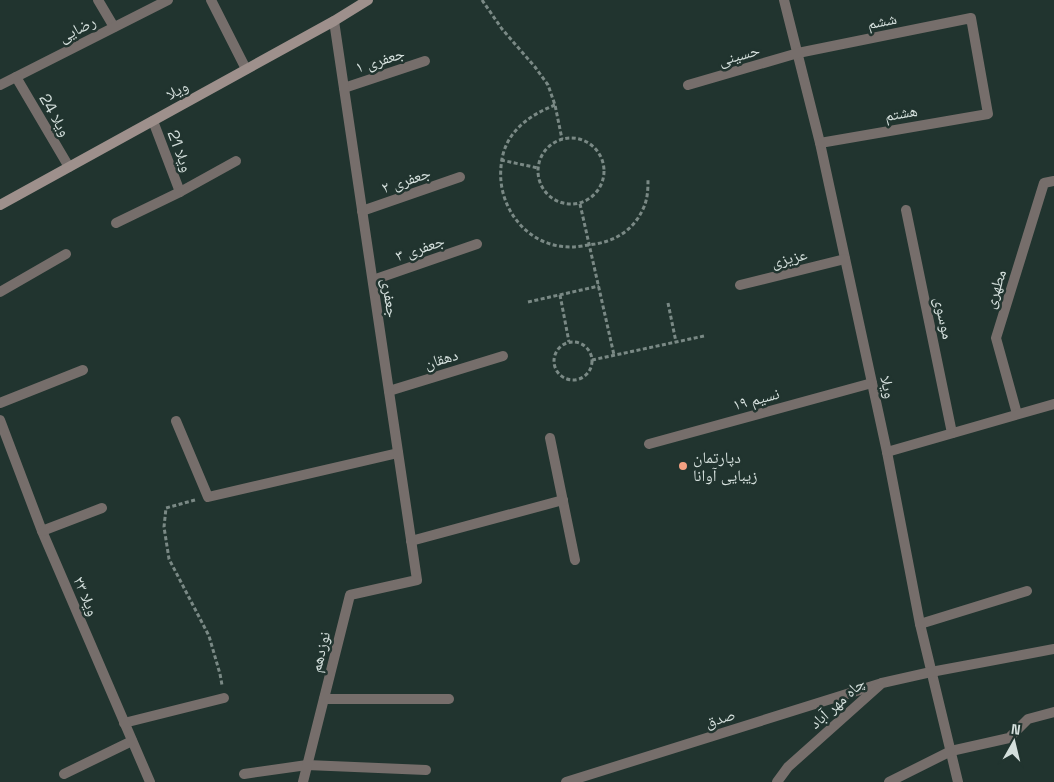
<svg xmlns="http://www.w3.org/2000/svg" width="1054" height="782" font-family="'Space Grotesk','Noto Naskh Arabic',sans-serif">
<rect width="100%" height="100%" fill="#21342f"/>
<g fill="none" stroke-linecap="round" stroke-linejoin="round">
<g stroke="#7a8985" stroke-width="3" stroke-dasharray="4 2.5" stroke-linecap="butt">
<polyline points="482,0 502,29 535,67 548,85 555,105 562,139"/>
<path d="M555,105C527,116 503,134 501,167C497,208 528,248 572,247C579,247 587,245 595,244C615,241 633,230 642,211C648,200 648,189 648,178"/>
<circle cx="571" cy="171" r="33"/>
<polyline points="501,160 538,168"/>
<polyline points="580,204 614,355"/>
<polyline points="560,295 569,342"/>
<polyline points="528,302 599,286"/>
<polyline points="668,303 676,342"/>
<circle cx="573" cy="361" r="19"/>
<polyline points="592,360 704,336"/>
<polyline points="195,500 166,508 164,527 169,559 209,636 220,674 222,685"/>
</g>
<g stroke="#766e6b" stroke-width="10">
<polyline points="124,723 224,698"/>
<polyline points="64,774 132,741"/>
</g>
<g stroke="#766e6b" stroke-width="10">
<polyline points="98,0 114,27"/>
<polyline points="211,0 246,69"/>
<polyline points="784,0 820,143 887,452 920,624 958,782"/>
<polyline points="16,77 69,167"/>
<polyline points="0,85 168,0"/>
<polyline points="688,85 798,53 971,18 988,114 820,143"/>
<polyline points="344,88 425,61"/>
<polyline points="153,121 180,192"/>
<polyline points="906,210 952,433"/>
<polyline points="362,211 460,177"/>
<polyline points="116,223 180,192 236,161"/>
<polyline points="373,280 477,244"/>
<polyline points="740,285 845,259"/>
<polyline points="0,292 66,254"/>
<polyline points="389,391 503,356"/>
<polyline points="0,403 83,370"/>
<polyline points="1017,414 996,338 1044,183 1054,181"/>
<polyline points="0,420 42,531 150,782"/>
<polyline points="176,421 208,497 398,453"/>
<polyline points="550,438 575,560"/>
<polyline points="649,444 872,383"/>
<polyline points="887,452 1054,404"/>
<polyline points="42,531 102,508"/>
<polyline points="411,541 563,500"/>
<polyline points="920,624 1027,591"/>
<polyline points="324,699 449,699"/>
<polyline points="244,774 307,765 426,770"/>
<polyline points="303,782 350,595 417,580 334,21"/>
<polyline points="566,782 882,683"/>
<polyline points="777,782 788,767 882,683 931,672 1054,649"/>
<polyline points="889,782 951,751 1009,738 1028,719 1054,712"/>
</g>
<polyline stroke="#9e908c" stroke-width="10" points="0,205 334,21 368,0"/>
</g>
<circle fill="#f3a081" stroke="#21342f" stroke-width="2" cx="683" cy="466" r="5"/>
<g text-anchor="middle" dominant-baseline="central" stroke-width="5" stroke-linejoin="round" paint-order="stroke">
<g font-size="16" fill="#d4dfdc" stroke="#21342f">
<text transform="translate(882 21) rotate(-11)">ششم</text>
<text transform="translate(77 29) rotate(-27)">رضایی</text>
<text transform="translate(739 55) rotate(-16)">حسینی</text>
<text transform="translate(380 60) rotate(-18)">جعفری ۱</text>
<text transform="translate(177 90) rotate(-29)">ویلا</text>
<text transform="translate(901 113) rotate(-10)">هشتم</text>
<text transform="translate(55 115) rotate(60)">ویلا 24</text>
<text transform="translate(180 151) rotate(69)">ویلا 21</text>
<text transform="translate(406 180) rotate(-19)">جعفری ۲</text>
<text transform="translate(420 248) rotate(-19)">جعفری ۳</text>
<text transform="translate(789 258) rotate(-14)">عزیزی</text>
<text transform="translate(995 289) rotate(-72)">مطهری</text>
<text transform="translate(390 298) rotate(82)">جعفری</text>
<text transform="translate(944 318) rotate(78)">موسوی</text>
<text transform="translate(441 359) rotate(-17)">دهقان</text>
<text transform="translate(888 387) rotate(78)">ویلا</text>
<text transform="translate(756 399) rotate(-15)">نسیم ۱۹</text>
<text transform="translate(86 596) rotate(67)">ویلا ۲۳</text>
<text transform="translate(320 652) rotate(-76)">نوزدهم</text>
<text transform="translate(837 703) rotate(-42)">چاه مهر آباد</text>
<text transform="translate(720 718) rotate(-17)">صدق</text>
</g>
<g font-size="16" fill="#d4dfdc" stroke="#21342f" text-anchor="start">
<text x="693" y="457">دپارتمان<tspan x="693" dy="18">زیبایی آوانا</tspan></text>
</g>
</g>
<g transform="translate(1014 742) rotate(8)" stroke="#21342f" stroke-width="4" paint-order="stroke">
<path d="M0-4L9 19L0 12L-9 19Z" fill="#d4dfdc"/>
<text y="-8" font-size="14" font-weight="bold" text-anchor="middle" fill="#d4dfdc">N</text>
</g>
</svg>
